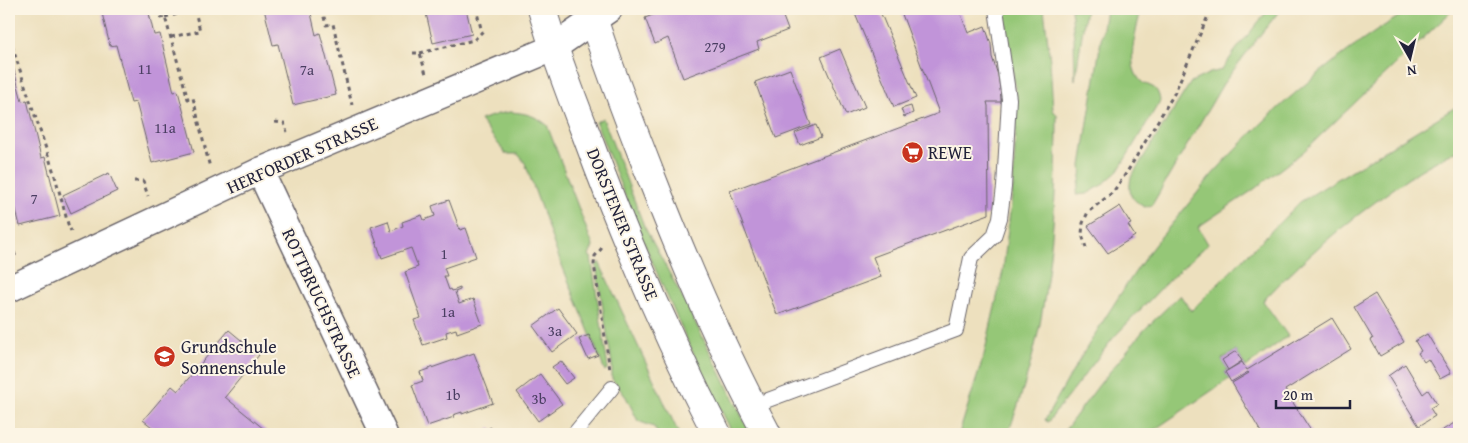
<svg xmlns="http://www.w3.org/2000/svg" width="1468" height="443" font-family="'Gentium Book Plus',serif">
<rect width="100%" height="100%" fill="#fcf5e5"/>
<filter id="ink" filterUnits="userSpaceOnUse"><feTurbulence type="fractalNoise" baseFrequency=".02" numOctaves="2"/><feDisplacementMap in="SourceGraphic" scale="10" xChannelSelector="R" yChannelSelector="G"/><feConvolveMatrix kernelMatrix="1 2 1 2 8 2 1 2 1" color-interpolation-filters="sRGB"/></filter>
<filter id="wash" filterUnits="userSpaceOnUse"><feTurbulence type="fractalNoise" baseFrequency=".0096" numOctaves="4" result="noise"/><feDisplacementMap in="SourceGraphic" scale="20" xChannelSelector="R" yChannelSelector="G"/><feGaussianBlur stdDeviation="1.12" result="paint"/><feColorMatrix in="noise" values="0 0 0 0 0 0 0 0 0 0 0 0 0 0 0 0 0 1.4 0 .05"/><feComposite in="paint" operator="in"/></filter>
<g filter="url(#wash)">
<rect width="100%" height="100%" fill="#ede0be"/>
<g fill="#95c777" stroke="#5c7459">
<path d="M1004,9H1044L1050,61L1053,110L1057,115C1057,185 1053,255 1040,324C1032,362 1021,398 1008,434H959L984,355L1003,271L1013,187L1017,102Z"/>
<polygon points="1071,9 1086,9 1075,80 1074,38"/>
<path d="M1106,9H1141C1137,30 1123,67 1143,83C1144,84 1149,85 1150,86C1157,88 1159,94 1160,101L1118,171L1102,185L1087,194L1076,195C1078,185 1083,176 1081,166Z"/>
<path d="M1269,9H1281L1257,39L1223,84L1152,205L1145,207C1130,199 1128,193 1131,177L1191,82L1210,73L1222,70L1235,51Z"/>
<path d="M1411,9H1454L1303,152L1253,190L1198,227L1208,244L1169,280L1114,337L1048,422L1045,420C1077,362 1111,306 1149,252C1160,237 1173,223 1185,208C1197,194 1208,178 1221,165C1277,104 1341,51 1411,9Z"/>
<path d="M1459,105V149C1446,156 1432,163 1419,171C1363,209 1309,251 1263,301L1288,336L1246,367L1236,351L1222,359L1228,370L1225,372L1229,379L1151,432L1149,434H1062L1099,385L1144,330L1180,295L1191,311L1300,202Z"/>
<path d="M510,112C525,113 535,115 547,125L593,246L589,256L591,257L608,368L605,371L557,253L525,163L518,154H506L480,120L498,114Z"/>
<path d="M603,118L644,226L685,302L751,434H733C681,333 636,228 596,122Z"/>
<polygon points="599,262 679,434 658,434 654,427 638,421 626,397 612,379 612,364 596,266"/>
</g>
<g id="blocks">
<g fill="#c194d9">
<polygon points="101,9 148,9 154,35 160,34 174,92 178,91 194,152 152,163 136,102 131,103 116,45 110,46"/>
<polygon points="264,9 310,9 316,35 320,33 336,95 293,105 278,44 273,45"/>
<polygon points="425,9 466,9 472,34 433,43"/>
<polygon points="668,9 770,9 771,10 780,9 788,30 757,42 759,49 683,78 668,38 655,44 645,18"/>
<polygon points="853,9 879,9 916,98 894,107"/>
<polygon points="900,9 959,9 968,33 985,26 991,44 992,57 998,75 1001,95 1001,102 987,102 988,106 989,214 873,257 881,277 777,315 730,191 939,113"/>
<polygon points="840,49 865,107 846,115 821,57"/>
<polygon points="9,51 22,101 27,100 41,158 45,157 60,216 20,226 9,181"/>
<polygon points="790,69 811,125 776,138 755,82"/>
<polygon points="911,106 913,113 904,117 901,109"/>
<polygon points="816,125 821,137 800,145 795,133"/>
<polygon points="109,173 117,191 71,213 63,195"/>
<polygon points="449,200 460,230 466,228 476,257 444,268 447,276 444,276 449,290 451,289 452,291 460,288 460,290 455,292 459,304 473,299 482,324 457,333 456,329 446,332 447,337 423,345 414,320 421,318 405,272 418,267 411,248 382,258 371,227 388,221 391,231 403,226 402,222 422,215 424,220 435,216 432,206"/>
<polygon points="1120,206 1131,224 1128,225 1135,236 1108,253 1088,226"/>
<polygon points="1375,294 1404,342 1380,356 1371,340 1373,339 1354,307"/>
<polygon points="558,308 577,334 552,352 533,326"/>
<polygon points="1332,318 1351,349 1285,390 1313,434 1262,434 1232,383 1249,373 1248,372 1231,382 1225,372 1242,362 1247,370"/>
<polygon points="229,330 259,355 225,397 270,434 161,434 143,420 172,386 178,391"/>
<polygon points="1427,334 1451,373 1440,379 1428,359 1424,362 1418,353 1421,351 1415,341"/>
<polygon points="589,335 598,355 588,359 579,339"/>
<polygon points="1236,351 1242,361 1228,370 1222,360"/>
<polygon points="474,353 493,403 462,414 462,412 453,415 454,417 427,426 412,385 423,381 420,372"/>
<polygon points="561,361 574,378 565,384 552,367"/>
<polygon points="1405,364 1423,394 1428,390 1437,404 1430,408 1435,416 1419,426 1388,376"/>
<polygon points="540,374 562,404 538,421 517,392"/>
<polygon points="1459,420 1459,434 1436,434 1451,425"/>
<polygon points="490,427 499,434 484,434"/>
</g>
</g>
</g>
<g filter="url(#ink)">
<use href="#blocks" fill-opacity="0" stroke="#696469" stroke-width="1"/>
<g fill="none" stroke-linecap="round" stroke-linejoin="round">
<defs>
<g id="lane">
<polyline points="752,406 956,330 971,258 994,236 1000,218 1004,187 1009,99 996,9"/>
<polyline points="574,434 612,388"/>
</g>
<g id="street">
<polyline points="260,171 384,434"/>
<polyline points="9,289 260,171 553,48 609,9"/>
</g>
<g id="primary">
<path d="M542,9C554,51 570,93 586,134C624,237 667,337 717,434"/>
<path d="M590,9C608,66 630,123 652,179C686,266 723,352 767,434"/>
</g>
</defs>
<use href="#lane" stroke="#696469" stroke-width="16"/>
<use href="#street" stroke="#696469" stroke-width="29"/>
<use href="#primary" stroke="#696469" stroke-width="30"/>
<g stroke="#696469" stroke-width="3" stroke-dasharray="4 4" stroke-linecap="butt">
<polyline points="159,9 161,18 165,17 188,99 193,98 210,168"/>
<polyline points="322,9 326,25 333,24 352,105"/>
<polyline points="165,17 200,9"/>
<polyline points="171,37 200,31 195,11"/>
<polyline points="12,46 55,176 68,224 71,231"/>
<polyline points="413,53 420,53 426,74"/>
<polyline points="420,53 474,40 482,32 476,9"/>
<polyline points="275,122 284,123 287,132"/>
<polyline points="134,181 143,181 148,196"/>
<polyline points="9,237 16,258"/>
<polyline points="602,248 595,256 594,264 610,370"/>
<polyline points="1086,248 1082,234 1083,223 1088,212 1113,192 1127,172 1174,94 1211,9"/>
</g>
<use href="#lane" stroke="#fff" stroke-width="14"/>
<use href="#street" stroke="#fff" stroke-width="26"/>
<use href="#primary" stroke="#fff" stroke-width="28"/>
</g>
</g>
<defs>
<symbol id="supermarket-disc" viewBox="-11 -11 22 22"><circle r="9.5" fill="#c8321e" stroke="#fcf5e5"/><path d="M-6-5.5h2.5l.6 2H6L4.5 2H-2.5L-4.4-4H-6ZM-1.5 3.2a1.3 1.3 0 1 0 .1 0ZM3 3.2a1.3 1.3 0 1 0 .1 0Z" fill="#fff"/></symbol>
<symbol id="school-disc" viewBox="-11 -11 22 22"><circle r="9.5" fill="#c8321e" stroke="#fcf5e5"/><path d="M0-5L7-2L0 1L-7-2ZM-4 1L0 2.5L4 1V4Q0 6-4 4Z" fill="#fff"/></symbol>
</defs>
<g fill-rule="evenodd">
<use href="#supermarket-disc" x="900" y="140" width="25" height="25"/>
<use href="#school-disc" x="152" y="344" width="25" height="25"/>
</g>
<g text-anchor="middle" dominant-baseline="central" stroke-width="4" stroke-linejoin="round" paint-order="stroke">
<g font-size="15" fill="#4a3e62">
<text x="715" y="46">279</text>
<text x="145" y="68">11</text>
<text x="307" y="69">7a</text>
<text x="165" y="127">11a</text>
<text x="34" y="198">7</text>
<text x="444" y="253">1</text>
<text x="448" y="311">1a</text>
<text x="555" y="330">3a</text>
<text x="453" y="394">1b</text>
<text x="539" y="398">3b</text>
</g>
<g font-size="18" fill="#22223b" stroke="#fcf5e5" text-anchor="start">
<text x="928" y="152">REWE</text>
<text x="181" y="346">Grundschule<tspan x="181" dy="21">Sonnenschule</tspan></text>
</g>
<g font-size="18" fill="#22223b" stroke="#fcf5e5">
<text transform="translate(302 155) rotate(-24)">HERFORDER STRASSE</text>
<text transform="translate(623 224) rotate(68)">DORSTENER STRASSE</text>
<text transform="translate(322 303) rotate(65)">ROTTBRUCHSTRASSE</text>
</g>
</g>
<rect width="1468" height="443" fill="none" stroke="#fcf5e5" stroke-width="30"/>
<g transform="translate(1410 58) rotate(172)" stroke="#fcf5e5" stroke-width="4" paint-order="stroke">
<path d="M0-4L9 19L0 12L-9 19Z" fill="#22223b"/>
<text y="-8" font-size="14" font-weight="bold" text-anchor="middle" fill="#22223b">N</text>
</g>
<path d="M1276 400v8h74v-8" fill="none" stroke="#22223b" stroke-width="2.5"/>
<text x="1283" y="400" font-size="15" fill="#22223b" stroke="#fcf5e5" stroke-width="4" paint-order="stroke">20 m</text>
</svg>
